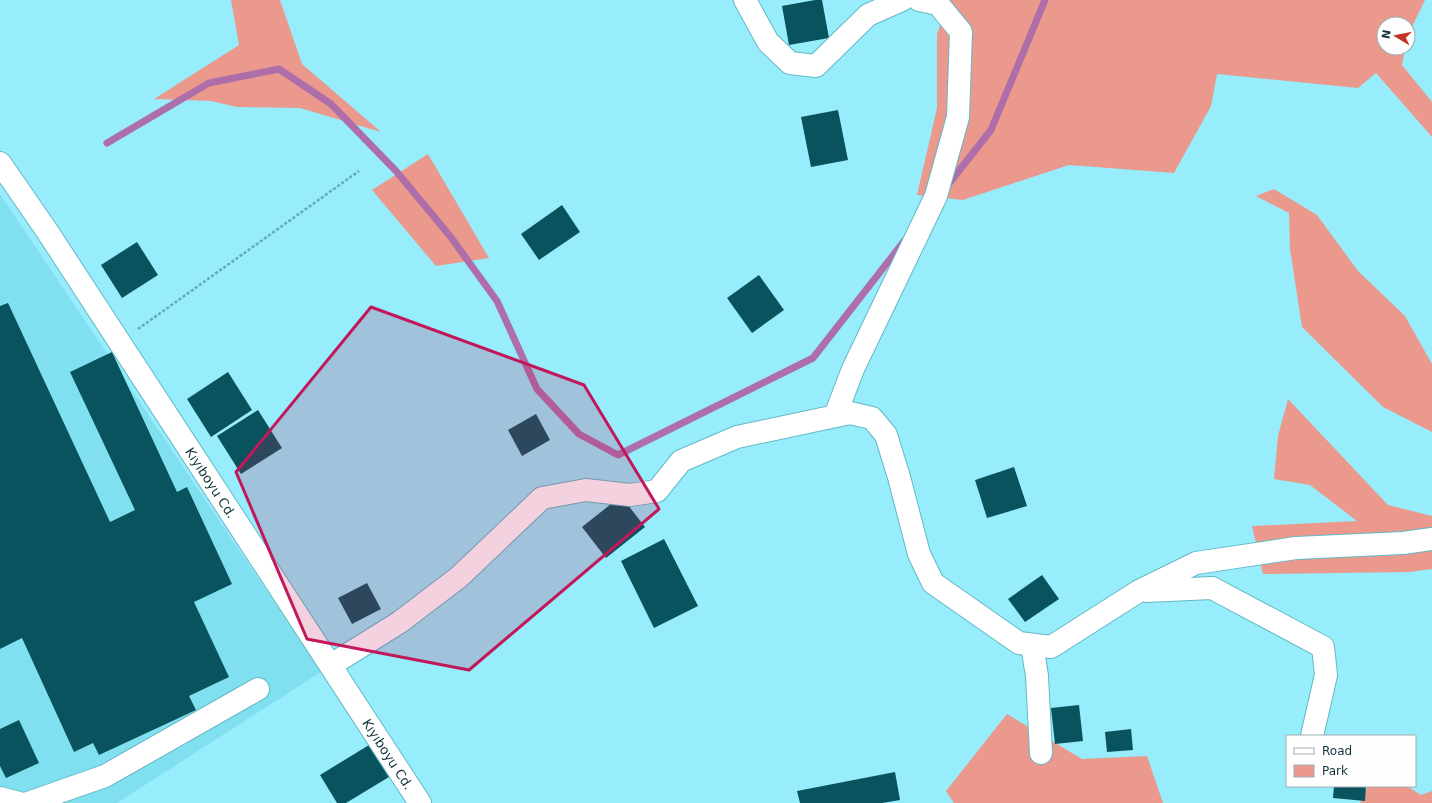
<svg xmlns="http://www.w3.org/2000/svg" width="1432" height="803" font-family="'DejaVu Sans',sans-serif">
<rect width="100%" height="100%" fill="#98edfc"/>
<polygon fill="#81e0f0" points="0,194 321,672 117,803 0,803"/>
<g fill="#ea998c">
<polygon points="231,0 280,0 302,64 381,132 300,108 237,107 211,101 154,99 239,45"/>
<polygon points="949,0 1425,0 1408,35 1408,24 1384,24 1384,48 1405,48 1402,65 1432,102 1432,137 1376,73 1358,88 1217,74 1211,106 1174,173 1069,165 963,200 917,195 937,108 937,34"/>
<polygon points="428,154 489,258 436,266 372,190"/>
<polygon points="1274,189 1317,215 1358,271 1405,316 1432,364 1432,432 1383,407 1302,327 1290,249 1289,213 1256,196"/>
<polygon points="1288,399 1388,505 1432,516 1432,569 1409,572 1263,574 1252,526 1357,521 1310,485 1274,479 1278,436"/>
<polygon points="1007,714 1082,759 1147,756 1163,803 954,803 946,791"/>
<polygon points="1368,786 1407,786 1421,795 1432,791 1432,803 1360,803"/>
</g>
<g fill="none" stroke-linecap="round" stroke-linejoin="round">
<g stroke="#ad6ea9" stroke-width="7">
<polyline points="107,143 209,83 279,69 331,104 396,171 450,236 497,301 537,389 579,434 618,455 813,358 905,240"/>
<polyline points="947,186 991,130 1045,0"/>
</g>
</g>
<g fill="#08535d">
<polygon points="815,0 822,0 829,38 789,45 782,6"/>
<polygon points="838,110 848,160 811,167 801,117"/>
<polygon points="562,205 580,232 539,260 521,234"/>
<polygon points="137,242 158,275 122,298 101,265"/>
<polygon points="759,275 784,310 752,333 727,298"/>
<polygon points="8,303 110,522 135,510 70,372 112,352 177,492 187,487 232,584 194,602 229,677 189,696 196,710 99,755 93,743 74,752 22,638 0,649 0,306"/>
<polygon points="228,372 252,410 211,437 187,399"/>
<polygon points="258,410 282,448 241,474 217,436"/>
<polygon points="536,414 550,440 522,456 508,430"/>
<polygon points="1014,467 1027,506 987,518 975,480"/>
<polygon points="621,496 645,527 606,558 582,527"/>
<polygon points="664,539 698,606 654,628 621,561"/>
<polygon points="1042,575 1059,599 1025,622 1008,599"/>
<polygon points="367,583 381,609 352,624 338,598"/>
<polygon points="1079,705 1083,741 1055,744 1051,708"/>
<polygon points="19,720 39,763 6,778 0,766 0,729"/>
<polygon points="1131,729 1133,750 1107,752 1105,732"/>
<polygon points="369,745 389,777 346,803 337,803 320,775"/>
<polygon points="895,772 900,800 882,803 800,803 797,791"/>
<polygon points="1334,786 1366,786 1365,801 1333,798"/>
</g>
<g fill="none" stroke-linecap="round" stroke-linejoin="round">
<defs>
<g id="minor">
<polyline points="745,0 768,42 790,63 816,66 868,15 902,0"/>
<path id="s1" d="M0,163L47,231L420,803"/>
<polyline points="835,416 853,369 936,196 958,117 961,32 938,4 919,0"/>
<polyline points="1146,591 1212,588 1323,647 1326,675 1312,736"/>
<polyline points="1032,645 1037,676 1041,753"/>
<polyline points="331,665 400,622 459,577 542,498 586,490 630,495 657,491 681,461 737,437 850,413 872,418 886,435 899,477 919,554 933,583 1019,643 1051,647 1139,591 1196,563 1296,548 1403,543 1432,539"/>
<polyline points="0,798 19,803"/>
<polyline points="28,803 105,776 258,689"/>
</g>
</defs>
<use href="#minor" stroke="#63b8c5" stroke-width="24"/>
<polyline stroke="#66a9b5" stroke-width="2.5" stroke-dasharray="3 2" stroke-linecap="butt" points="138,329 359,171"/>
<use href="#minor" stroke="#fff" stroke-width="22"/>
</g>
<path fill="#c2185b" fill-opacity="0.2" stroke="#c2185b" stroke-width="3" stroke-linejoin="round" d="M371,307L584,385L659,509L469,670L307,639L236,472Z"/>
<g text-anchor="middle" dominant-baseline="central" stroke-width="4" stroke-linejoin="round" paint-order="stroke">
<g font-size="13" fill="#11353b" stroke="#fefefe">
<text stroke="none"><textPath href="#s1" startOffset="383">Kıyıboyu Cd.</textPath></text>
<text stroke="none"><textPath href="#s1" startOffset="707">Kıyıboyu Cd.</textPath></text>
</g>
</g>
<rect x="1286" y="735" width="130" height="52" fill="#fefefe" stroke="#9faeb0"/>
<rect x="1294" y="748" width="20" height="6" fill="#ffffff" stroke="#9faeb0"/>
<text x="1322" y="755" font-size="12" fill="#11353b">Road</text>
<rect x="1294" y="765" width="20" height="12" fill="#ea998c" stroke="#9faeb0"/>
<text x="1322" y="775" font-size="12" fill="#11353b">Park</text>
<g transform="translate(1396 36) rotate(280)"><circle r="19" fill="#fefefe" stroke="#9faeb0"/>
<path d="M0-3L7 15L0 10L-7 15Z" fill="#c03327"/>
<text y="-6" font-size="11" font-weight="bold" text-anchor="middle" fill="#11353b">N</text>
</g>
</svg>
